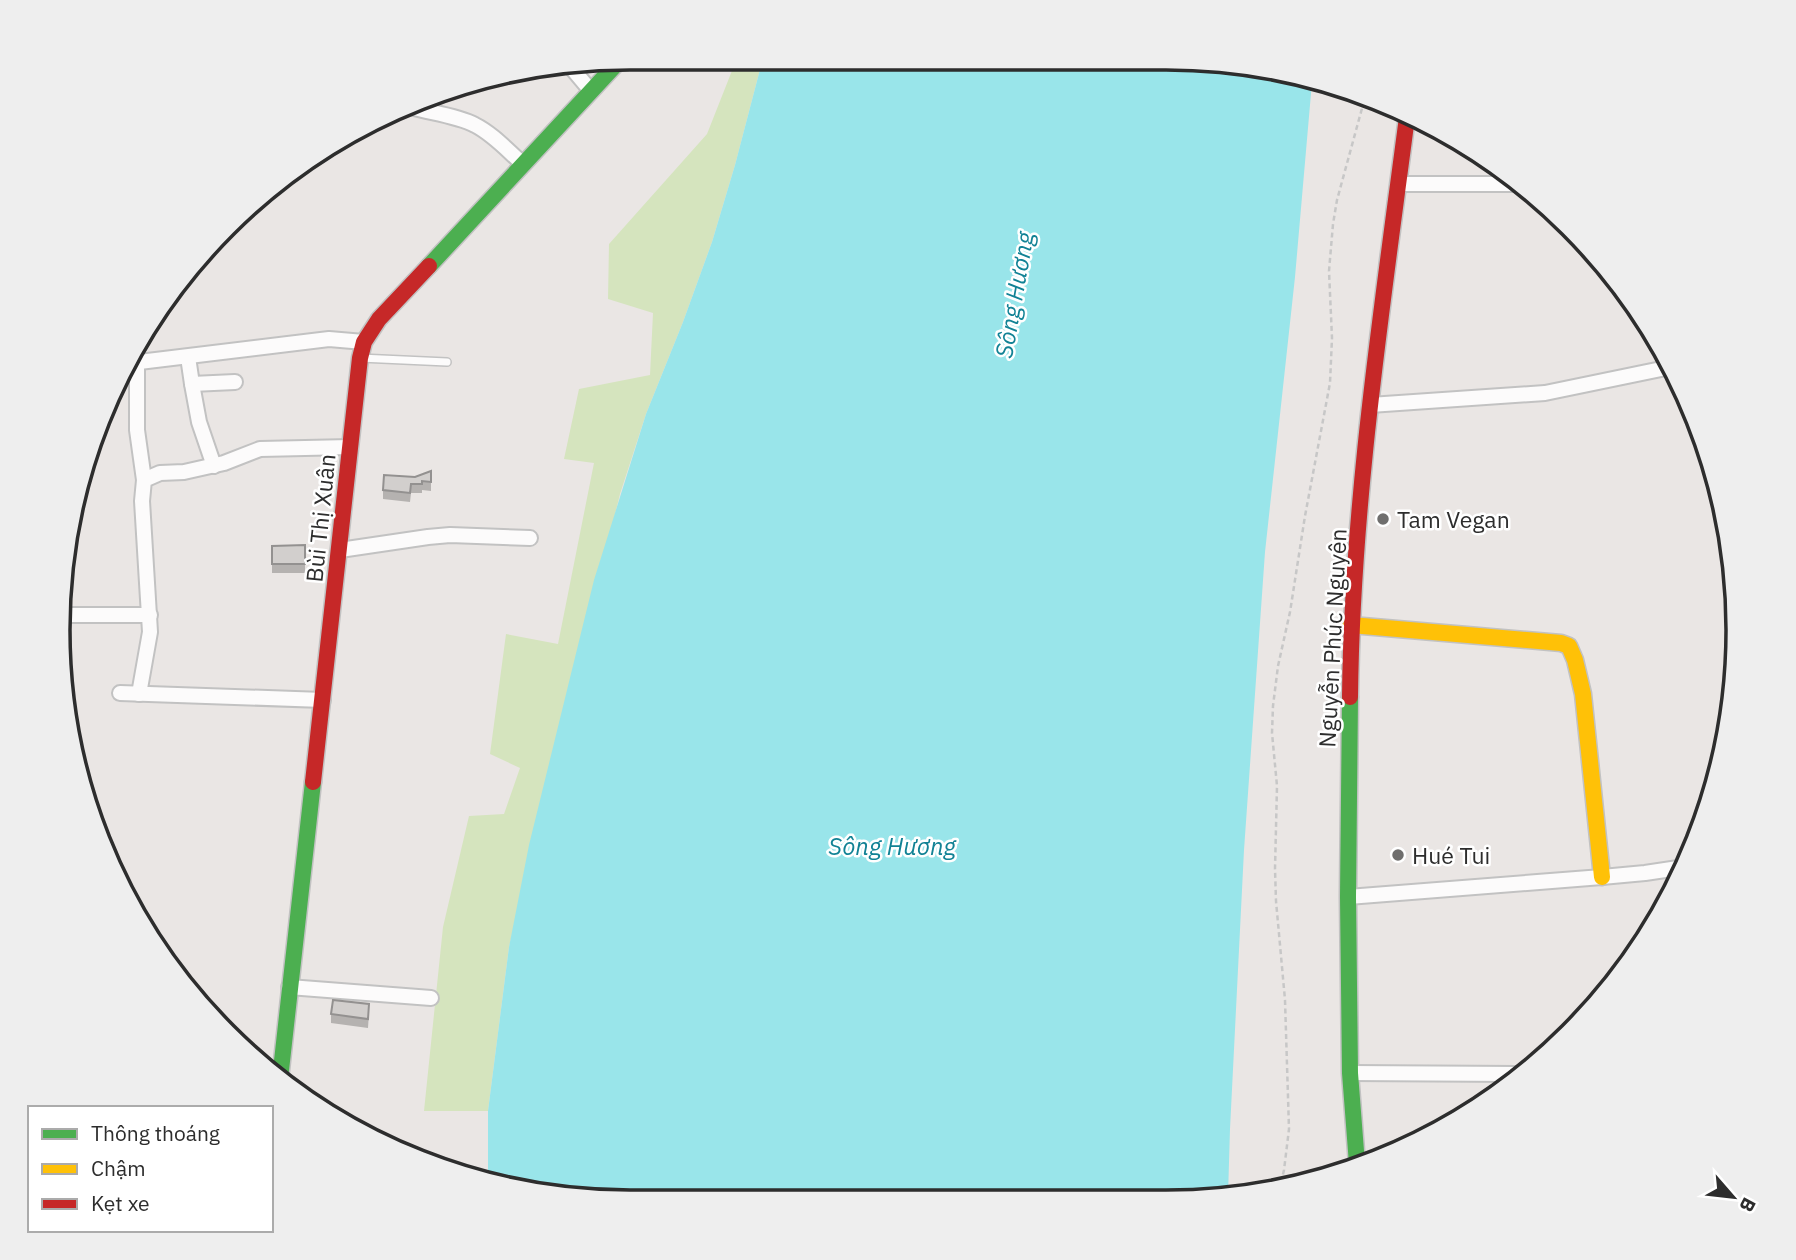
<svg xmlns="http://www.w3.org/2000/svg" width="1796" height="1260" font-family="'IBM Plex Sans',sans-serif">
<rect width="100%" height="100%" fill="#eae6e4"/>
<polygon fill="#d5e4be" points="737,58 763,58 735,165 712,242 683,322 646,414 620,494 509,947 488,1111 424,1111 443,927 469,816 504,814 520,768 490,754 506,634 558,644 594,463 564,459 579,389 650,375 653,313 608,299 609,244 707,134"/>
<polygon fill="#99e5ea" points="763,58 1166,58 1277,69 1312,82 1295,277 1265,552 1244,850 1230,1129 1228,1196 1166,1202 630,1202 518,1191 488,1182 488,1111 509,947 529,845 594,580 646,414 683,322 712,242 735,165"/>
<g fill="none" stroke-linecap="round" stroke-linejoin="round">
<defs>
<polyline id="lane" points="360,358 447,362"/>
<g id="street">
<polyline points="570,66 591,91"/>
<path d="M414,108C433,113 458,116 475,125C493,134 508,151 523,164"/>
<polyline points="1399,184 1517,184"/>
<polyline points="188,357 192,384 235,382"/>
<polyline points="131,363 329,339 364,342"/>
<polyline points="137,363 137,430 144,480"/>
<polyline points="192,384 199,422 214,466"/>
<polyline points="1370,405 1545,393 1671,367"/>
<polyline points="340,550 428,537 450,535 530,538"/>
<polyline points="67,615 150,615"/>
<polyline points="120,693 323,700"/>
<polyline points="139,694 150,632 142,501 144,480 160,473 184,472 224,463 260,449 350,447"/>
<polyline points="1348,897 1602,877 1645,873 1685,867"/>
<polyline points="289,987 431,998"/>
<polyline points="1350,1073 1516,1074"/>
</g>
<g id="fast">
<polyline points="429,266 621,59"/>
<polyline points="1350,697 1348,897 1350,1073 1357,1164"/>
<polyline points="280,1079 313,782"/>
</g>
<polyline id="slow" points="1351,625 1561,643 1569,646 1575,660 1583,694 1602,877"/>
<g id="jam">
<path d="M1350,697C1352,503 1382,309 1407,117"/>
<polyline points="313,782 360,358 364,342 379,319 429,266"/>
</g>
</defs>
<use href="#lane" stroke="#c2c2c2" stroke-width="10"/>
<use href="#street" stroke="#c2c2c2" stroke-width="18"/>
<use href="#fast" stroke="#c2c2c2" stroke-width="19"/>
<use href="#slow" stroke="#c2c2c2" stroke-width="19"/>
<use href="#jam" stroke="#c2c2c2" stroke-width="19"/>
<polyline stroke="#c7c7c7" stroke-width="2.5" stroke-dasharray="5 3.5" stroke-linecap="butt" points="1279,1191 1284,1170 1289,1129 1285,1000 1276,901 1275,869 1277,786 1272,733 1273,706 1278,666 1290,612 1305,516 1330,383 1332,338 1329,271 1333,224 1337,200 1364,101"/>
<use href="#lane" stroke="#fcfbfb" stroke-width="7"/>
<use href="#street" stroke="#fcfbfb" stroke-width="14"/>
<use href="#fast" stroke="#4caf50" stroke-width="16"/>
<use href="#slow" stroke="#ffc107" stroke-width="16"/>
<use href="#jam" stroke="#c62828" stroke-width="16"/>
</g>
<g fill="#b5b2b0">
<polygon points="431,471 431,491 422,490 422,493 411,493 410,502 383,499 383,490"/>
<polygon points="305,545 305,573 272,573 272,546"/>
<polygon points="369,1013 368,1028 331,1023 331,1014"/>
</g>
<g fill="#d2cfcd" stroke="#939190" stroke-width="2">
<polygon points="431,471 431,482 422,481 422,484 411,484 410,493 383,490 384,475 415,477"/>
<polygon points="305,545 305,564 272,564 272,546"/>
<polygon points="333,1000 369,1004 368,1019 331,1014"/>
<polygon points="254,1058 269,1060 268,1070"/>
</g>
<g fill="#6f6e6d" stroke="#fff" stroke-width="2.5">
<circle cx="1383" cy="519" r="7"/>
<circle cx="1398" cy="855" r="7"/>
</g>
<g text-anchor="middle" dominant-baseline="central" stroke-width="5" stroke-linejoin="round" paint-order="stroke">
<g font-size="23" fill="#2d2d2d" stroke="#fff">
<text transform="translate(320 518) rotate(-84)">Bùi Thị Xuân</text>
<text transform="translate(1332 638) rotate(-87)">Nguyễn Phúc Nguyên</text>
</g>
<g font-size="23" fill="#2d2d2d" stroke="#fff" text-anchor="start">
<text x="1397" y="519">Tam Vegan</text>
<text x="1412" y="855">Hué Tui</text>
</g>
<g font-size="24" font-style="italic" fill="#118295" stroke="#fff">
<text transform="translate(1014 295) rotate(-80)">Sông Hương</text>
<text x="892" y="846">Sông Hương</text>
</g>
</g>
<path d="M0 0H1796V1260H0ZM630 70H1166A560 560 0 0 1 1726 630V630A560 560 0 0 1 1166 1190H630A560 560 0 0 1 70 630V630A560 560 0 0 1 630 70Z" fill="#eee" fill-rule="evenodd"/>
<path fill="none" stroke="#2d2d2d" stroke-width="3.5" d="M630 70H1166A560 560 0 0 1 1726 630V630A560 560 0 0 1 1166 1190H630A560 560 0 0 1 70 630V630A560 560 0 0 1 630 70Z"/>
<rect x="28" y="1106" width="245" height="126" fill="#ffffff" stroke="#ababab" stroke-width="2"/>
<rect x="42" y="1129" width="35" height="10" fill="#4caf50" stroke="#ababab" stroke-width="2"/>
<text x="91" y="1141" font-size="21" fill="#2d2d2d">Thông thoáng</text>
<rect x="42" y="1164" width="35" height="10" fill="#ffc107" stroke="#ababab" stroke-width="2"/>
<text x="91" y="1176" font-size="21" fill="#2d2d2d">Chậm</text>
<rect x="42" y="1199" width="35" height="10" fill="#c62828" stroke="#ababab" stroke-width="2"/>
<text x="91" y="1211" font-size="21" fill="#2d2d2d">Kẹt xe</text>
<g transform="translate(1733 1197) rotate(118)" stroke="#ffffff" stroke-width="5" paint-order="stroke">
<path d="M0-5L12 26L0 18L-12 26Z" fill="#2d2d2d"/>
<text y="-10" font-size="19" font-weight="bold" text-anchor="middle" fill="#2d2d2d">B</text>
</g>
</svg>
